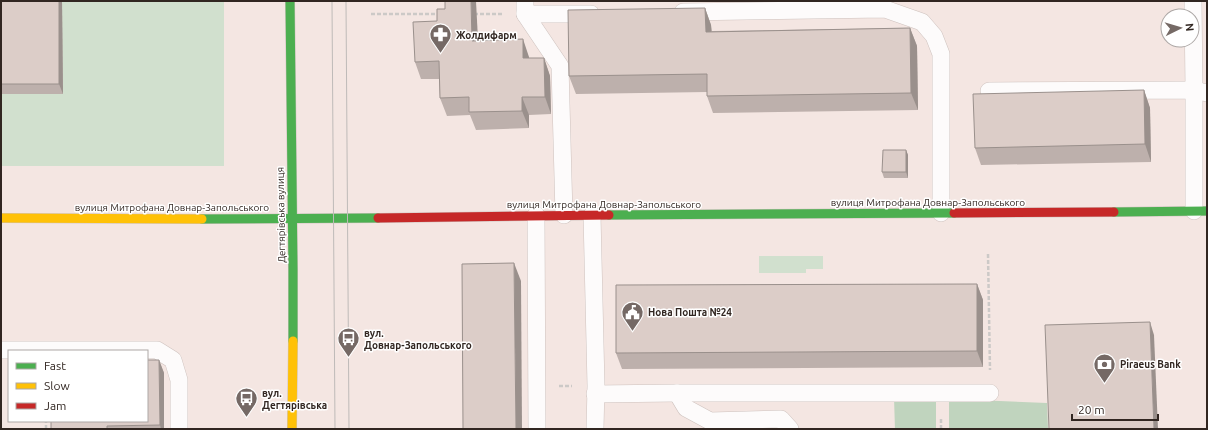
<svg xmlns="http://www.w3.org/2000/svg" width="1208" height="430" font-family="Ubuntu,sans-serif">
<rect width="100%" height="100%" fill="#f4e6e2"/>
<g fill="#d1e0ce">
<rect x="1" y="1" width="223" height="165"/>
<polygon points="759,256 823,256 823,269 806,269 806,273 759,273"/>
</g>
<g fill="#c0d4be">
<polygon points="936,396 936,429 895,429 894,398"/>
<polygon points="949,399 1047,403 1048,429 949,429"/>
</g>
<g fill="none" stroke-linecap="round" stroke-linejoin="round">
<defs>
<g id="lane">
<polyline points="525,1 525,14 560,66 564,215"/>
<polyline points="1193,1 1194,90 1194,211"/>
<polyline points="683,12 885,9 922,22 934,36 941,54 941,213"/>
<polyline points="525,14 591,14"/>
<polyline points="989,91 1194,90 1207,93"/>
<polyline points="536,215 537,429"/>
<polyline points="592,215 596,386 595,429"/>
<polyline points="1,350 157,350 173,360 179,380 179,429"/>
<polyline points="677,393 686,408 710,421 781,419 790,429"/>
<polyline points="595,394 677,393 990,393"/>
</g>
<g id="fast">
<polyline points="290,1 293,269 293,341"/>
<polyline points="1114,212 1207,211"/>
<polyline points="609,215 954,213"/>
<polyline points="202,219 378,218"/>
</g>
<g id="slow">
<polyline points="1,218 202,219"/>
<polyline points="292,429 293,341"/>
</g>
<g id="jam">
<polyline points="954,213 1114,212"/>
<polyline points="378,218 609,215"/>
</g>
</defs>
<use href="#lane" stroke="#cec2be" stroke-width="18"/>
<use href="#fast" stroke="#cec2be" stroke-width="10"/>
<use href="#slow" stroke="#cec2be" stroke-width="10"/>
<use href="#jam" stroke="#cec2be" stroke-width="10"/>
<g stroke="#ccc9c7" stroke-width="2.5" stroke-dasharray="4 2" stroke-linecap="butt">
<polyline points="371,14 439,14"/>
<polyline points="474,14 502,14"/>
<polyline points="988,254 990,370"/>
<polyline points="559,386 572,386"/>
<polyline points="46,429 46,421"/>
<polyline points="941,429 941,417"/>
</g>
<use href="#lane" stroke="#fdfbfb" stroke-width="17"/>
<use href="#fast" stroke="#4caf50" stroke-width="9"/>
<use href="#slow" stroke="#ffc107" stroke-width="9"/>
<use href="#jam" stroke="#c62828" stroke-width="9"/>
<g stroke="#bebab8" stroke-width="1">
<polyline points="332,1 335,429"/>
<polyline points="346,1 349,429"/>
</g>
</g>
<g fill="#bdb0ac">
<polygon points="1,1 62,1 63,94 1,94"/>
<polygon points="705,8 711,25 712,31 910,28 917,46 918,110 713,113 707,96 707,92 576,94 569,76"/>
<polygon points="478,41 529,57 529,58 544,58 550,76 551,114 529,115 529,128 476,130 470,115 447,116 440,98 439,79 421,79 415,62"/>
<polygon points="1144,90 1150,108 1151,162 981,165 975,148"/>
<polygon points="906,150 908,155 908,178 884,178 882,172"/>
<polygon points="977,284 983,300 983,367 622,369 616,353"/>
<polygon points="159,360 164,373 164,429 51,429"/>
</g>
<g fill="#9a908c">
<polygon points="59,1 62,1 63,94 59,84"/>
<polygon points="471,1 476,1 479,59 472,41"/>
<polygon points="705,8 711,25 712,49 706,32"/>
<polygon points="910,28 917,46 918,110 911,93"/>
<polygon points="523,39 529,57 530,76 523,58"/>
<polygon points="544,58 550,76 551,114 545,97"/>
<polygon points="1144,90 1150,108 1151,162 1145,144"/>
<polygon points="522,97 529,115 529,128 522,111"/>
<polygon points="906,150 908,155 908,178 906,172"/>
<polygon points="514,263 521,281 522,429 516,429"/>
<polygon points="977,284 983,300 983,367 977,351"/>
<polygon points="1150,322 1154,335 1158,429 1154,429"/>
<polygon points="159,360 164,373 164,429 161,429 160,425"/>
</g>
<g fill="#dccdc8" stroke="#9a908c">
<rect x="1" y="1" width="58" height="83"/>
<polygon points="445,1 471,1 472,41 523,39 523,58 544,58 545,97 522,97 522,111 469,112 469,97 440,98 439,61 415,62 413,22 437,21 437,9 445,9"/>
<polygon points="705,8 706,32 910,28 911,93 707,96 707,74 569,76 568,10"/>
<polygon points="1144,90 1145,144 975,148 973,94"/>
<polygon points="883,150 906,150 906,172 882,172"/>
<polygon points="514,263 516,429 463,429 462,264"/>
<polygon points="977,284 977,351 616,353 616,285"/>
<polygon points="1150,322 1154,429 1049,429 1045,325"/>
<polygon points="147,360 159,360 160,425 107,426 107,429 51,429 51,421 147,421"/>
</g>
<defs>
<symbol id="pharmacy-pin" viewBox="-11 -11 22 30"><path d="M0 17L-7.5 6A9.5 9.5 0 1 1 7.5 6Z" fill="#756965" stroke="#fff"/><path d="M-2-6h4v4h4v4h-4v4h-4v-4h-4v-4h4Z" fill="#fff"/></symbol>
<symbol id="civic-pin" viewBox="-11 -11 22 30"><path d="M0 17L-7.5 6A9.5 9.5 0 1 1 7.5 6Z" fill="#756965" stroke="#fff"/><path d="M-.6-6.5H3V-4.5H.6V-3L4-1V1h2V6H-6V1h2V-1L-.6-3ZM-1.2 2.5V6h2.4V2.5Z" fill="#fff"/></symbol>
<symbol id="bus-pin" viewBox="-11 -11 22 30"><path d="M0 17L-7.5 6A9.5 9.5 0 1 1 7.5 6Z" fill="#756965" stroke="#fff"/><path d="M-5-6H5V4H4V6H2V4H-2V6H-4V4H-5ZM-3.5-4V0h7V-4ZM-3.5 1.2v1.5H-2V1.2ZM2 1.2v1.5H3.5V1.2Z" fill="#fff"/></symbol>
<symbol id="bank-pin" viewBox="-11 -11 22 30"><path d="M0 17L-7.5 6A9.5 9.5 0 1 1 7.5 6Z" fill="#756965" stroke="#fff"/><path d="M-6-4H6V4H-6ZM0-2.3a2.3 2.3 0 1 0 0 4.6a2.3 2.3 0 1 0 0-4.6Z" fill="#fff"/></symbol>
</defs>
<g fill-rule="evenodd">
<use href="#pharmacy-pin" x="428" y="22" width="25" height="34"/>
<use href="#civic-pin" x="620" y="300" width="25" height="34"/>
<use href="#bus-pin" x="336" y="326" width="25" height="34"/>
<use href="#bank-pin" x="1092" y="352" width="25" height="34"/>
<use href="#bus-pin" x="234" y="386" width="25" height="34"/>
</g>
<g text-anchor="middle" dominant-baseline="central" stroke-width="3" stroke-linejoin="round" paint-order="stroke">
<g font-size="10" font-weight="bold" fill="#312621" stroke="#fff" text-anchor="start">
<text x="456" y="35">Жолдифарм</text>
<text x="648" y="312">Нова Пошта №24</text>
<text x="364" y="333">вул.<tspan x="364" dy="12">Довнар-Запольського</tspan></text>
<text x="1120" y="364">Piraeus Bank</text>
<text x="262" y="393">вул.<tspan x="262" dy="12">Дегтярівська</tspan></text>
</g>
<g font-size="10" fill="#312621" stroke="#fff">
<text x="928" y="202">вулиця Митрофана Довнар-Запольського</text>
<text x="604" y="204">вулиця Митрофана Довнар-Запольського</text>
<text x="172" y="207">вулиця Митрофана Довнар-Запольського</text>
<text transform="translate(281 215) rotate(-91)">Дегтярівська вулиця</text>
</g>
</g>
<rect width="1208" height="430" fill="none" stroke="#312621" stroke-width="4"/>
<rect x="8" y="350" width="140" height="72" fill="#ffffff" stroke="#ada8a6"/>
<rect x="16" y="363" width="20" height="6" fill="#4caf50" stroke="#ada8a6"/>
<text x="44" y="370" font-size="12" fill="#312621">Fast</text>
<rect x="16" y="383" width="20" height="6" fill="#ffc107" stroke="#ada8a6"/>
<text x="44" y="390" font-size="12" fill="#312621">Slow</text>
<rect x="16" y="403" width="20" height="6" fill="#c62828" stroke="#ada8a6"/>
<text x="44" y="410" font-size="12" fill="#312621">Jam</text>
<g transform="translate(1180 28) rotate(85)"><circle r="19" fill="#ffffff" stroke="#ada8a6"/>
<path d="M0-3L7 15L0 10L-7 15Z" fill="#756965"/>
<text y="-6" font-size="11" font-weight="bold" text-anchor="middle" fill="#312621">N</text>
</g>
<path d="M1072 414v6h86v-6" fill="none" stroke="#312621" stroke-width="2"/>
<text x="1078" y="414" font-size="12" fill="#312621" stroke="#ffffff" stroke-width="3" paint-order="stroke">20 m</text>
</svg>
